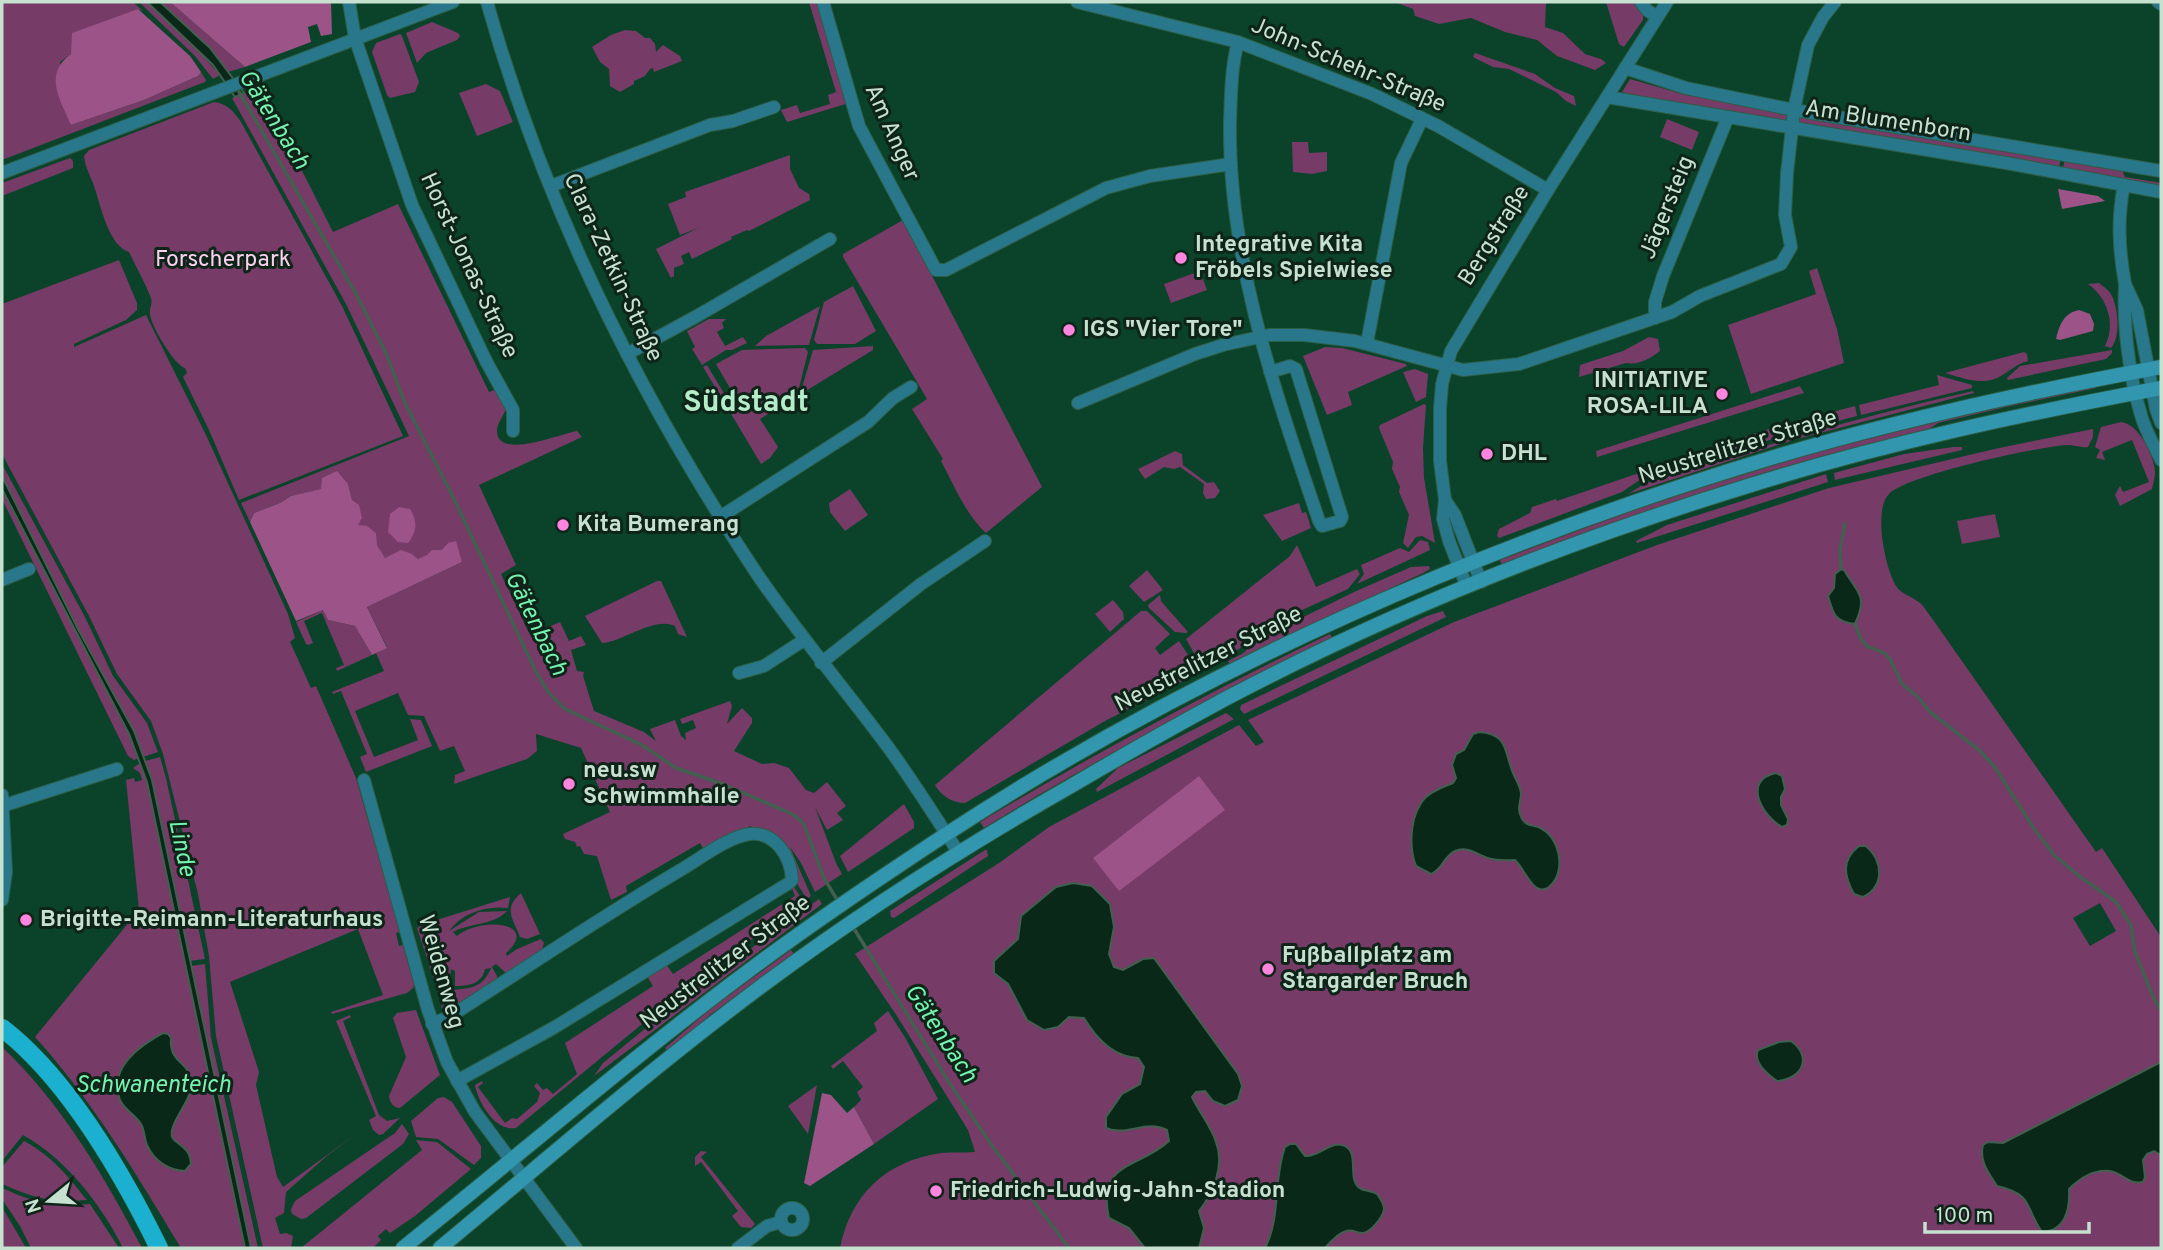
<svg xmlns="http://www.w3.org/2000/svg" width="2163" height="1250" font-family="Overpass,sans-serif">
<rect width="100%" height="100%" fill="#0a4329"/>
<g fill="#763b67" fill-rule="evenodd">
<polygon points="2,2 133,2 143,11 138,9 73,44 71,54 60,62 71,125 144,100 198,76 200,72 190,56 206,80 205,82 2,160"/>
<polygon points="139,2 147,2 184,35 220,75 213,79 195,56"/>
<polygon points="160,2 170,2 245,67 228,72 210,48"/>
<polygon points="809,2 818,2 849,103 787,122 781,110 797,105 800,113 830,104 828,95 836,92"/>
<polygon points="1395,2 1546,2 1545,27 1563,33 1585,54 1601,59 1606,63 1595,70 1557,56 1537,40 1505,32 1471,18 1439,24 1415,16 1413,9"/>
<polygon points="1606,2 1637,2 1643,14 1643,20 1624,47 1619,44"/>
<polygon points="432,22 458,33 460,36 457,40 426,53 417,63 406,33"/>
<polygon points="625,30 636,31 645,38 650,38 655,44 656,52 663,45 680,56 682,61 654,72 653,68 650,69 645,76 634,81 634,84 620,92 610,86 609,69 600,62 592,47 611,35"/>
<polygon points="400,34 402,36 419,82 415,92 390,98 387,95 372,52 376,43"/>
<polygon points="1475,53 1535,74 1555,88 1574,96 1576,106 1566,101 1556,92 1509,69 1493,67 1473,57"/>
<polygon points="1630,79 1686,95 1788,112 1786,121 1629,94 1622,92"/>
<polygon points="486,84 500,91 513,122 477,136 459,93"/>
<path d="M261,87L271,95L266,99L281,129L289,125L288,143L333,232L398,204L489,392L497,389L506,408C504,415 498,422 497,429C495,462 562,433 577,431L582,437L479,485L516,565L501,574L530,635L560,622L569,641L581,636L586,645L571,650L577,671L584,672L583,676L594,711L644,732L656,741L650,729L675,720L681,736L686,740L685,733L696,728L693,720L682,724L680,719L730,701L732,706L727,724L742,708L752,718V723L734,751L762,764L774,763L789,768L806,790L814,793L827,782L846,806L837,813L843,820L827,830L815,807L836,863L842,874L815,892L801,863L790,847L811,896L807,899L794,879L780,841L750,826L704,850L700,843L626,886L627,892L611,900L597,856L584,854L580,846L577,847L575,842L565,839L563,834L610,812L581,748L536,734L537,751L527,759L454,784L455,775L465,771L454,746L440,751L424,716L408,715L398,693L355,711L374,757L418,740L410,719L421,720L432,746L366,772L360,757L367,754L341,691L333,694L332,692L384,671L376,653L387,647L367,607L462,562L448,543L441,550L418,559L412,554L385,559L377,545L358,525L348,484L291,496L280,503L254,513L250,522L241,503L409,436L346,304L232,98Z"/>
<path d="M214,102C227,103 234,112 241,122L342,306L403,436L239,500L209,430L183,377L187,373L185,368C175,366 151,326 150,314C149,307 153,305 151,298C145,282 136,267 129,252C109,246 101,207 95,189C92,178 85,168 84,156L89,150Z"/>
<polygon points="1798,114 2061,157 2059,168 1796,123"/>
<polygon points="1667,119 1699,132 1692,150 1660,137"/>
<polygon points="1292,142 1308,142 1309,153 1327,152 1327,171 1312,174 1293,172"/>
<polygon points="790,155 790,169 799,188 809,194 810,200 749,231 747,230 731,237 732,239 692,259 689,252 681,256 684,264 674,268 674,276 671,278 656,249 698,228 680,235 668,204 686,197 685,192"/>
<polygon points="70,158 73,161 73,168 2,196 2,183"/>
<polygon points="2065,158 2125,168 2123,173 2125,177 2161,183 2161,186 2063,168"/>
<path d="M903,220L1042,487L986,533C966,515 954,485 941,461L943,459L912,409L927,399L843,257V254Z"/>
<polygon points="119,260 137,303 137,310 126,320 74,344 74,347 146,315 205,433 288,614 295,638 290,642 291,644 311,688 316,686 356,778 400,932 396,933 399,946 403,945 414,985 413,988 407,993 332,1014 331,1012 383,995 358,929 230,982 259,1072 256,1085 277,1177 283,1187 356,1134 328,1155 286,1192 284,1213 275,1218 280,1234 286,1233 293,1236 291,1248 263,1248 216,1036 209,956 198,894 163,754 151,721 117,674 89,616 2,454 2,304"/>
<polygon points="1817,268 1837,329 1844,363 1751,394 1728,325 1816,294 1809,271"/>
<polygon points="1200,271 1207,290 1171,303 1164,284"/>
<path d="M2099,283C2104,287 2109,290 2112,296C2118,309 2121,337 2111,348L2105,346C2116,325 2108,298 2088,284Z"/>
<polygon points="853,286 876,331 855,344 817,344 814,340 824,302"/>
<polygon points="820,306 809,345 755,346 766,336"/>
<polygon points="709,319 726,319 722,323 724,328 717,332 725,346 743,337 747,343 732,350 726,350 702,365 692,349 695,347 687,331"/>
<path d="M1649,337L1658,339L1660,351C1650,359 1639,365 1626,363L1579,377L1580,365L1623,351Z"/>
<polygon points="873,346 873,350 804,392 801,391 813,350"/>
<polygon points="1325,347 1342,348 1406,364 1407,366 1348,392 1352,405 1327,415 1303,356"/>
<polygon points="805,348 808,352 797,396 760,419 778,447 770,458 761,464 703,367 707,365 725,395 731,390 716,364 742,350"/>
<polygon points="2112,350 2112,353 2106,359 2008,380 2007,378 2020,366"/>
<path d="M2024,352L2027,354L2028,361C2016,364 2010,371 1999,377C1981,386 1963,378 1945,373Z"/>
<polygon points="1415,369 1428,374 1426,397 1416,402 1403,372"/>
<polygon points="1937,375 1972,385 1972,388 1861,415 1859,405 1939,385"/>
<path d="M2095,385L2096,388L2006,407L1938,423L1928,430L1782,468L1703,493L1502,566L1500,560C1592,525 1686,490 1781,462C1884,433 1990,409 2095,385Z"/>
<polygon points="1800,386 1804,393 1597,457 1596,451"/>
<path d="M1973,391L1974,393L1793,440L1628,494L1644,484C1753,448 1862,416 1973,391Z"/>
<polygon points="1424,404 1426,405 1423,448 1424,478 1435,543 1422,536 1416,537 1408,548 1403,543 1409,515 1399,492 1400,487 1392,469 1393,462 1379,428 1380,425"/>
<polygon points="1855,406 1857,416 1792,433 1638,481 1622,492 1499,538 1497,536 1499,529 1530,513 1532,507 1556,499 1557,501 1762,431"/>
<path d="M2121,422C2139,424 2154,455 2155,472C2155,478 2153,484 2152,489L2120,506L2115,495L2120,486L2123,492L2149,482L2132,440L2102,452L2105,460L2096,458L2100,450L2095,447L2101,427Z"/>
<path d="M2093,429V437L2088,447C2081,448 2074,445 2067,445C2036,447 1908,475 1889,494C1873,510 1885,568 1896,586C1902,595 1910,595 1917,601C1923,604 1927,612 1931,617L2096,852L2102,848L2161,937V1248H840C851,1194 886,1161 941,1153C952,1152 964,1153 975,1152L968,1130L895,1013L855,954L999,863L1049,827L1239,725L1256,746L1264,742L1248,720L1454,622L1657,545L1829,488L1999,448ZM2100,903L2116,931L2090,946L2073,918Z"/>
<polygon points="1953,447 1962,447 1962,450 1835,480 1834,473 1904,454"/>
<polygon points="1175,451 1182,454 1183,465 1207,483 1214,482 1220,491 1215,498 1206,499 1203,493 1204,484 1180,467 1174,469 1164,467 1145,479 1138,469"/>
<polygon points="2,464 85,617 113,676 147,723 158,752 143,757 134,731 79,631 2,476"/>
<polygon points="1826,474 1828,482 1637,543 1636,541 1667,525"/>
<polygon points="2,489 129,734 138,758 134,760 128,756 2,499"/>
<polygon points="850,489 868,515 845,531 830,512 829,503"/>
<polygon points="1299,503 1302,513 1306,512 1311,528 1282,541 1263,515"/>
<polygon points="1995,514 2000,537 1962,544 1957,521"/>
<polygon points="1420,540 1428,542 1430,550 1357,584 1364,574 1361,565 1400,548 1409,552"/>
<polygon points="1297,545 1316,587 1357,569 1360,574 1348,589 1261,629 1239,649 1228,654 1220,658 1210,655 1198,660 1186,639 1290,556"/>
<polygon points="1429,566 1430,569 1423,573 1230,664 1228,661 1242,654 1259,639 1354,592 1411,567"/>
<polygon points="1147,570 1163,590 1144,602 1129,586"/>
<path d="M657,581H661L687,637L678,634L675,626C654,616 623,642 602,643L585,616Z"/>
<polygon points="1160,595 1161,601 1188,632 1186,633 1175,632 1149,608 1148,605"/>
<polygon points="1113,600 1123,612 1124,619 1110,632 1095,614"/>
<polygon points="323,610 328,620 355,626 372,655 337,671 336,668 344,665 322,613 304,621 313,643 308,645 306,644 296,622"/>
<path d="M1141,611H1147L1170,634L1155,648L1160,655L1179,641L1197,669L1181,682L1105,721L965,803C953,803 941,796 935,785Z"/>
<polygon points="1443,611 1446,617 1244,714 1240,709 1241,705 1427,616"/>
<path d="M1330,634L1332,638C1214,698 1097,758 984,828L980,822C1094,754 1210,691 1330,634Z"/>
<polygon points="1226,713 1234,719 1097,792 1096,789 1118,768"/>
<polygon points="160,757 166,778 205,959 190,961 152,780 145,761"/>
<path d="M140,763L147,782L245,1248H181C136,1174 93,1101 35,1037L139,910L126,780L134,778L135,782L142,780L140,773L133,768Z"/>
<polygon points="904,804 914,822 914,828 848,872 840,856"/>
<polygon points="985,850 987,850 988,856 894,918 891,917 890,911"/>
<path d="M792,884L803,901L676,996L516,1128C495,1132 478,1102 475,1085L482,1081L483,1083L478,1087L505,1123L512,1118L517,1119L537,1102L540,1093L534,1086L537,1083L543,1090L547,1088L553,1094L577,1074L565,1043L653,986L647,976L666,964L673,974L795,896L791,886Z"/>
<path d="M521,893L540,934L527,939L520,937C514,920 502,909 521,893Z"/>
<path d="M510,897L508,908C486,905 462,913 449,931L479,912L507,911C495,925 469,923 453,932L457,936C480,916 541,922 506,953L507,956L517,949L541,939L544,943L541,953L507,974L496,964L492,967L497,976V980L444,1013L441,1006L451,1000L452,990C471,988 483,988 491,968L485,969C482,984 469,986 455,986V971L451,969L448,998L441,1001L417,928L424,924Z"/>
<polygon points="819,899 822,904 594,1076 603,1063 679,1001"/>
<polygon points="791,950 794,954 711,1014 668,1051 665,1048 709,1010"/>
<polygon points="205,964 211,1038 258,1248 251,1248 191,966"/>
<path d="M416,1010L440,1075L400,1108C393,1108 390,1102 389,1096L406,1057L393,1018L397,1013Z"/>
<polygon points="888,1011 906,1039 938,1099 874,1144 854,1107 861,1100 857,1092 863,1087 843,1061 833,1069 831,1066 877,1031 874,1023"/>
<polygon points="350,1015 351,1017 343,1021 379,1115 387,1121 400,1118 383,1134 379,1135 373,1130 369,1120 376,1116 336,1021"/>
<path d="M2,1047C62,1104 104,1176 142,1248H123C101,1204 66,1159 23,1135L2,1161Z"/>
<polygon points="817,1085 808,1134 788,1106"/>
<polygon points="444,1097 452,1102 481,1146 481,1158 474,1165 438,1139 416,1137 411,1121 438,1098"/>
<polygon points="402,1124 409,1134 403,1144 306,1218 301,1219 292,1214 291,1209 295,1201 395,1133"/>
<polygon points="416,1140 437,1142 471,1169 415,1216 390,1233 386,1229 378,1236 381,1240 373,1248 301,1248 422,1150"/>
<path d="M24,1141C53,1157 67,1175 87,1200C51,1203 34,1198 2,1184V1167Z"/>
<polygon points="701,1151 707,1152 701,1157 755,1224 751,1228 741,1227 732,1216 738,1211 701,1162 695,1166 695,1157"/>
<path d="M2,1188C36,1203 52,1208 90,1204L119,1248H31L20,1226L2,1199Z"/>
<polygon points="2,1207 26,1248 2,1248"/>
</g>
<g fill="#9b5388">
<polygon points="170,2 331,2 332,34 321,36 317,24 308,27 311,42 245,67"/>
<path d="M138,9L190,56L201,72L198,76L144,100L71,125C60,99 43,74 71,54L72,33Z"/>
<polygon points="2058,189 2098,196 2105,201 2062,209"/>
<path d="M2079,310L2090,314L2094,324L2093,331L2060,340L2056,339C2059,325 2064,313 2079,310Z"/>
<polygon points="337,471 348,484 352,500 359,505 362,518 358,525 367,526 376,533 377,545 385,558 401,550 412,554 418,559 427,555 432,550 441,550 448,543 456,541 462,562 367,607 387,648 372,655 355,626 328,620 323,610 296,621 250,522 254,513 280,503 291,496 321,489 322,478"/>
<path d="M399,507L410,509C418,522 417,531 408,543L398,542L388,532L390,514Z"/>
<polygon points="1199,776 1225,810 1119,891 1093,858"/>
<polygon points="822,1093 831,1095 847,1113 854,1107 874,1144 810,1186 804,1183"/>
</g>
<g fill="#092818" stroke="#42604f" stroke-width="2">
<polygon points="147,2 160,2 210,48 244,93 235,97 213,65"/>
<polygon points="2,476 79,631 134,731 152,780 251,1248 245,1248 147,782 129,734 2,489"/>
<path d="M1841,569L1844,570C1858,594 1868,595 1855,624C1835,622 1833,614 1828,596L1834,588L1835,574Z"/>
<path d="M1479,732C1509,734 1504,752 1513,773C1516,780 1520,786 1521,793C1521,803 1516,808 1522,819C1527,827 1533,824 1540,828C1559,836 1566,869 1552,884C1535,903 1525,868 1515,860C1507,860 1499,861 1492,859C1479,857 1469,845 1455,851C1444,856 1442,870 1431,874L1416,866C1409,849 1410,821 1420,805C1426,793 1441,788 1453,783L1456,778L1452,765L1456,754L1464,750L1473,734Z"/>
<path d="M1776,773L1782,776L1785,789L1781,797V805L1788,819L1787,825L1782,827C1762,816 1742,780 1776,773Z"/>
<path d="M1859,846H1866C1883,861 1885,886 1863,897L1854,894C1844,876 1841,860 1859,846Z"/>
<path d="M1073,883L1092,886L1110,904L1114,927L1109,954L1114,967L1123,970L1143,959L1154,958L1238,1074L1242,1086L1238,1100L1225,1106L1213,1101L1205,1091L1196,1092L1192,1097C1199,1112 1211,1126 1216,1142C1225,1166 1213,1193 1199,1211L1204,1228L1199,1248H1145L1129,1228L1109,1218C1096,1161 1139,1169 1169,1141L1167,1130C1145,1119 1128,1137 1106,1128V1117L1122,1094L1140,1084L1144,1067L1138,1058C1113,1057 1096,1038 1084,1018L1069,1017L1058,1027L1044,1030L1027,1020L1008,984L994,973V961L1018,939L1021,916L1056,887Z"/>
<path d="M163,1033L168,1034L171,1038C169,1063 187,1060 191,1079C194,1098 176,1113 172,1130C168,1146 190,1141 191,1164L185,1171C168,1170 154,1161 147,1145C144,1138 145,1131 141,1124C136,1115 125,1111 120,1100C108,1069 139,1046 163,1033Z"/>
<path d="M1791,1041C1813,1057 1802,1079 1777,1081C1767,1074 1753,1062 1758,1050L1779,1042Z"/>
<path d="M2161,1062V1155L2154,1151L2147,1154L2143,1160L2145,1177L2143,1182C2128,1185 2123,1173 2110,1171C2094,1169 2080,1178 2069,1189C2070,1208 2066,1231 2042,1232C2024,1207 2035,1195 1997,1186C1988,1172 1979,1161 1983,1145L1988,1142L2003,1143Z"/>
<path d="M1290,1144H1296L1305,1156C1319,1157 1329,1142 1342,1145C1362,1150 1345,1180 1361,1189C1366,1191 1372,1191 1377,1194C1380,1198 1384,1203 1384,1209C1383,1217 1371,1232 1363,1233C1356,1233 1353,1229 1346,1231C1338,1233 1331,1241 1325,1248H1265C1281,1218 1273,1180 1285,1147Z"/>
</g>
<g fill="none" stroke-linecap="round" stroke-linejoin="round">
<g stroke="#42604f" stroke-width="3.5">
<polyline points="239,92 355,292 387,355 404,401 453,497 537,674 549,693 565,709 642,745 676,768 723,784 794,815 804,824 824,878 839,903"/>
<polyline points="1841,569 1840,549 1845,524"/>
<polyline points="1855,624 1861,639 1867,646 1884,653 1890,659 1902,684 1918,697 1930,712 1979,750 1994,766 2035,830 2054,855 2079,876 2116,902 2131,925 2135,952 2154,999 2161,1010"/>
<polyline points="853,927 952,1087 993,1147 1069,1248"/>
</g>
<defs>
<g id="minor">
<polyline points="349,2 355,38 412,205 486,361 513,410 513,431"/>
<path d="M487,2C544,206 640,398 757,574C798,634 845,689 888,747C913,781 935,817 959,853"/>
<polyline points="823,2 859,126 936,270 946,270 1106,188 1150,176 1231,164"/>
<polyline points="1077,2 1238,42 1372,94 1438,126 1548,190"/>
<polyline points="1641,2 1647,10 1657,17"/>
<polyline points="2158,2 2161,4"/>
<path d="M1238,42C1231,68 1231,95 1230,122C1228,260 1275,391 1319,521L1322,526L1340,521L1342,517L1296,369L1290,366L1270,372"/>
<polyline points="1625,68 1686,88 1794,110 2161,171"/>
<polyline points="1607,97 2012,164 2161,192"/>
<polyline points="2,173 453,2"/>
<path d="M2124,185C2117,219 2119,250 2125,284"/>
<polyline points="551,186 710,125 733,121 774,107"/>
<polyline points="1655,318 1655,302 1663,276 1728,117"/>
<polyline points="1367,343 1401,163 1422,119"/>
<polyline points="627,354 697,316 830,239"/>
<polyline points="1078,403 1195,354 1223,345 1269,335 1304,335 1355,341 1463,370 1519,364 1672,312 1700,296 1781,264 1791,247 1785,215 1787,173 1794,110 1808,45 1823,17 1835,2"/>
<path d="M2161,423L2156,409L2137,310L2125,284C2123,326 2129,375 2141,415C2145,430 2154,445 2161,460"/>
<polyline points="1445,500 1455,515 1481,582"/>
<polyline points="720,517 868,422 893,398 911,387"/>
<polyline points="2,580 29,569"/>
<polyline points="1467,587 1449,541 1443,519 1445,500 1440,461 1440,409 1442,384 1451,351 1548,190 1667,2"/>
<polyline points="821,663 921,584 985,541"/>
<polyline points="739,673 764,666 804,640"/>
<polyline points="364,780 428,1010 447,1062 475,1112 576,1248"/>
<polyline points="2,795 6,872 2,900"/>
<polyline points="2,806 117,769"/>
<path d="M432,1024L449,1017C526,968 601,917 679,871C698,860 729,836 750,834C775,832 791,856 792,880L789,883L555,1027L457,1081"/>
<circle cx="792" cy="1219" r="11"/>
<polyline points="738,1248 767,1226 781,1222"/>
</g>
<g id="secondary">
<path d="M403,1248C518,1156 629,1060 747,972C811,924 878,879 945,835C1200,668 1489,542 1781,455C1906,418 2033,391 2161,367"/>
<path d="M440,1248C545,1161 649,1070 759,988C858,914 964,847 1071,786C1122,756 1173,727 1225,699C1392,611 1571,540 1751,485C1886,443 2023,414 2161,388"/>
</g>
<path id="primary" d="M2,1028C67,1078 123,1175 159,1248"/>
</defs>
<use href="#minor" stroke="#2c5f47" stroke-width="14"/>
<use href="#secondary" stroke="#2c5f47" stroke-width="16"/>
<use href="#primary" stroke="#2c5f47" stroke-width="19"/>
<use href="#minor" stroke="#29778b" stroke-width="12"/>
<use href="#secondary" stroke="#3296af" stroke-width="14"/>
<use href="#primary" stroke="#1cb0d0" stroke-width="18"/>
</g>
<g fill="#ff85df" stroke="#0f2418" stroke-width="2.5">
<circle cx="1181" cy="258" r="7"/>
<circle cx="1069" cy="330" r="7"/>
<circle cx="1722" cy="394" r="7"/>
<circle cx="1487" cy="454" r="7"/>
<circle cx="563" cy="525" r="7"/>
<circle cx="569" cy="784" r="7"/>
<circle cx="26" cy="920" r="7"/>
<circle cx="1268" cy="969" r="7"/>
<circle cx="936" cy="1191" r="7"/>
</g>
<g text-anchor="middle" dominant-baseline="central" stroke-width="6" stroke-linejoin="round" paint-order="stroke">
<g font-size="23" fill="#c6e1d0" stroke="#0f2418">
<text transform="translate(1348 66) rotate(23)">John-Schehr-Straße</text>
<text transform="translate(1888 122) rotate(9)">Am Blumenborn</text>
<text transform="translate(891 133) rotate(66)">Am Anger</text>
<text transform="translate(1668 208) rotate(-68)">Jägersteig</text>
<text transform="translate(1495 236) rotate(-58)">Bergstraße</text>
<text transform="translate(468 266) rotate(65)">Horst-Jonas-Straße</text>
<text transform="translate(612 268) rotate(65)">Clara-Zetkin-Straße</text>
<text transform="translate(1738 448) rotate(-17)">Neustrelitzer Straße</text>
<text transform="translate(1209 660) rotate(-27)">Neustrelitzer Straße</text>
<text transform="translate(726 963) rotate(-37)">Neustrelitzer Straße</text>
<text transform="translate(440 972) rotate(74)">Weidenweg</text>
</g>
<g font-size="23" font-weight="bold" fill="#c6e1d0" stroke="#0f2418" text-anchor="start">
<text x="1195" y="245">Integrative Kita<tspan x="1195" dy="26">Fröbels Spielwiese</tspan></text>
<text x="1083" y="330">IGS "Vier Tore"</text>
<text x="1708" y="381" text-anchor="end">INITIATIVE<tspan x="1708" dy="26">ROSA-LILA</tspan></text>
<text x="1501" y="454">DHL</text>
<text x="577" y="525">Kita Bumerang</text>
<text x="583" y="771">neu.sw<tspan x="583" dy="26">Schwimmhalle</tspan></text>
<text x="40" y="920">Brigitte-Reimann-Literaturhaus</text>
<text x="1282" y="956">Fußballplatz am<tspan x="1282" dy="26">Stargarder Bruch</tspan></text>
<text x="950" y="1191">Friedrich-Ludwig-Jahn-Stadion</text>
</g>
<g font-size="23" fill="#fad0ed" stroke="#0f2418">
<text x="223" y="260">Forscherpark</text>
</g>
<g font-size="24" font-style="italic" fill="#75f2af" stroke="#0f2418">
<text transform="translate(273 120) rotate(58)">Gätenbach</text>
<text transform="translate(535 624) rotate(64)">Gätenbach</text>
<text transform="translate(181 848) rotate(78)">Linde</text>
<text transform="translate(940 1034) rotate(57)">Gätenbach</text>
<text x="153" y="1086">Schwanenteich</text>
</g>
<g font-size="30" font-weight="bold" fill="#b5edcb" stroke="#0f2418">
<text x="746" y="403">Südstadt</text>
</g>
</g>
<rect width="2163" height="1250" fill="none" stroke="#c6e1d0" stroke-width="7"/>
<g transform="translate(49 1201) rotate(252)" stroke="#0f2418" stroke-width="5" paint-order="stroke">
<path d="M0-5L12 26L0 18L-12 26Z" fill="#c6e1d0"/>
<text y="-10" font-size="19" font-weight="bold" text-anchor="middle" fill="#c6e1d0">N</text>
</g>
<path d="M1925 1222v10h164v-10" fill="none" stroke="#c6e1d0" stroke-width="3.5"/>
<text x="1936" y="1222" font-size="21" fill="#c6e1d0" stroke="#0f2418" stroke-width="5" paint-order="stroke">100 m</text>
</svg>
